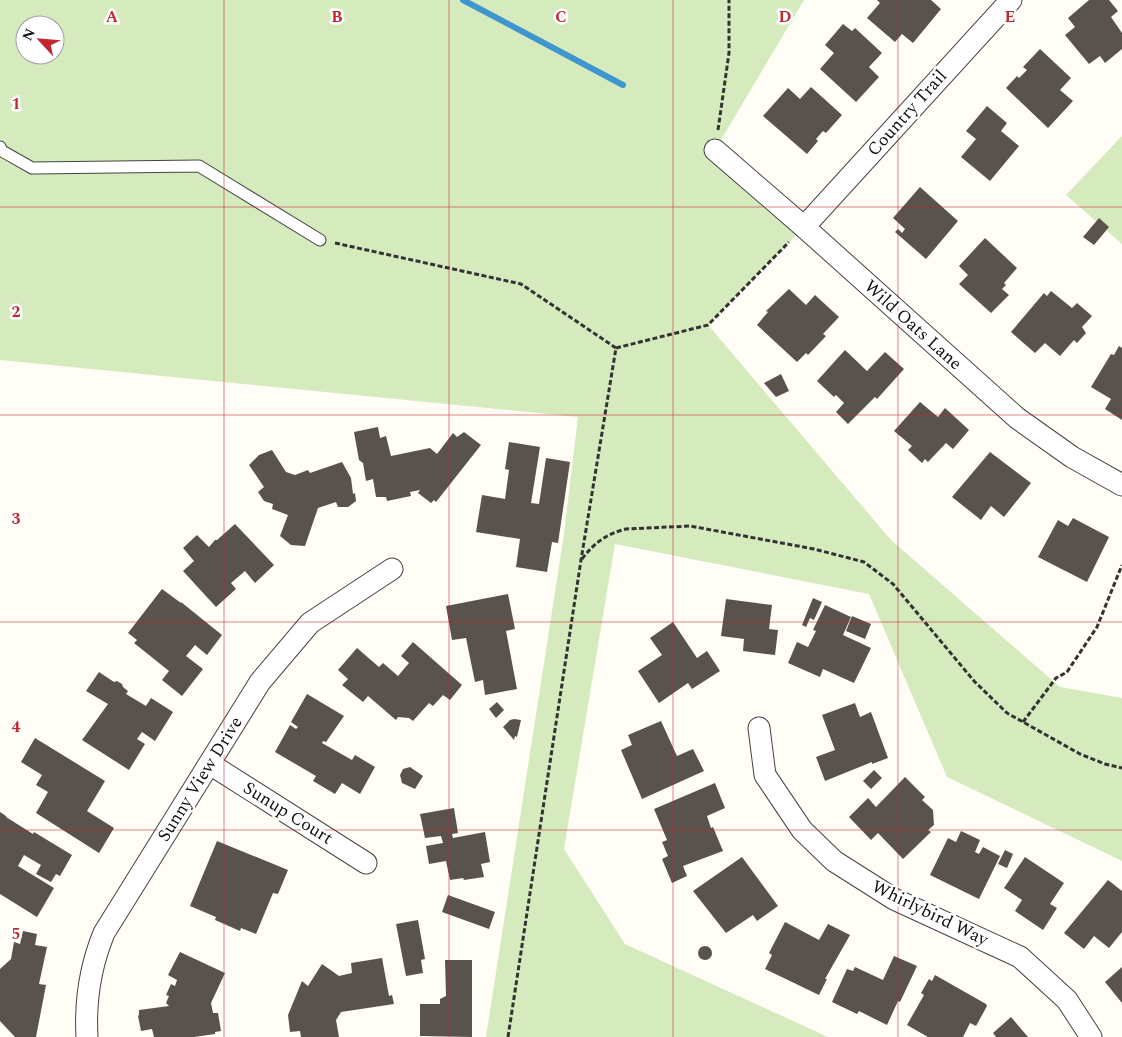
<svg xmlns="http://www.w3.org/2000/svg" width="1122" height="1037" font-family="Spectral,serif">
<rect width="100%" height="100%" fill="#fffdf5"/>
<g fill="#d5ebbd" fill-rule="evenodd">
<path d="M0,0H804L715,150L804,227L708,325L891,540L1060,687L1122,698V861L947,777L869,594L615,544L564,849L625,944L828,1037H486L564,534L578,417L0,360ZM25,25H55V55H25Z"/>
<polygon points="1122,136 1122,244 1066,195"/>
</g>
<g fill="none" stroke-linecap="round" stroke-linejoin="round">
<polyline stroke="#3f96cf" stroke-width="6" points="463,0 623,85"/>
</g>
<g fill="#5a524d">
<polygon points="877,0 931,0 941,9 913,43 902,34 895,42 867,18 880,3"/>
<polygon points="1089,0 1109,0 1118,11 1111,17 1122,33 1122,49 1105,63 1100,56 1089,64 1065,35 1075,27 1068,18"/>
<polygon points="843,24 852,31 855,28 882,53 869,67 879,77 856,102 820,69 834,53 825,45"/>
<polygon points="1040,49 1071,78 1060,90 1073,101 1048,128 1006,88 1017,76 1019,78 1027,70 1023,67"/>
<polygon points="811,87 842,115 826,133 823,131 816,139 818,141 807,154 763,116 788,88 800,99"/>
<polygon points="987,106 1007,123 1001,131 1019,146 990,181 961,157 976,139 966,131"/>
<polygon points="920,187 958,221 926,259 895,232 898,229 902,233 905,229 893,218"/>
<polygon points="1099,218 1109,227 1094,245 1083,237"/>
<polygon points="985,238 1017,268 1004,283 1006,285 1002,289 1009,295 991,313 959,284 968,275 959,266"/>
<polygon points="789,289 806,305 815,295 839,317 823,334 826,336 808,355 806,353 797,362 757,325 768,312 766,311"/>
<polygon points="1051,291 1072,308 1077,303 1092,316 1082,327 1086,333 1077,343 1074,340 1060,356 1045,343 1035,353 1011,332 1044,293 1047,296"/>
<polygon points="1119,346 1122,348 1122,420 1105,409 1111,399 1091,387 1111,354 1114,355"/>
<polygon points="845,350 867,371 885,352 904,369 877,399 875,397 848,424 836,412 844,403 836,395 834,397 817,381"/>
<polygon points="781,374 789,391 776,397 764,383"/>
<polygon points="920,402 938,417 945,408 969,430 953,449 946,443 928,462 925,459 922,463 908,450 912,446 894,431"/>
<polygon points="378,427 380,438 386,436 391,456 430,448 437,454 453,433 457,437 464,432 481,445 436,502 434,500 431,503 418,493 420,490 410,492 411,496 387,501 386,497 376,497 373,479 366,481 363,463 359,460 354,432"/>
<polygon points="509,442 540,447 531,503 539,504 546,458 570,462 558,543 552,542 547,572 516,567 520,539 476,532 482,495 505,499 509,470 505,469"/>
<polygon points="272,450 286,472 295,475 308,470 310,473 342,462 351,478 353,494 355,493 356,501 348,507 338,507 336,502 318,508 305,546 291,545 280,536 288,515 272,509 273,504 264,501 258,492 264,487 249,465 259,455"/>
<polygon points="990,452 1031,483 1004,517 991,506 981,520 952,497"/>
<polygon points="1073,518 1109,537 1087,582 1038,557 1058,520 1068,526"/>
<polygon points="235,524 274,565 255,583 245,571 231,583 236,589 216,607 183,571 194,561 183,548 197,535 209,547 215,540 217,540"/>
<polygon points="162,589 181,603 181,602 222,635 207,655 195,645 186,656 203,669 182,696 162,680 169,671 134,643 137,640 128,633"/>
<polygon points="508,594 515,629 506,631 517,689 485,695 483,680 475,682 466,638 452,640 446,606"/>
<polygon points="813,598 822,602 814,620 810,618 806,627 802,625"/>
<polygon points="726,599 772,605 769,629 778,630 775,655 743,651 744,639 721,636"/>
<polygon points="825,605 851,617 843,635 871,648 854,683 823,669 820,677 788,663 797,642 808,647 816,631 813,630"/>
<polygon points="852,616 871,624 865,639 846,631"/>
<polygon points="673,622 697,658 707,651 720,671 692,689 688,683 659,703 638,671 662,655 650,638"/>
<polygon points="413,642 462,685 450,700 443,695 433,706 429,703 413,721 409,718 398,717 396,720 368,696 363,702 342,685 348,679 338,670 357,648 379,667 383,663 398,676 409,663 401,656"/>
<polygon points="99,672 114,682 117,681 122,684 123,687 128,691 126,694 146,706 151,698 173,712 155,741 142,732 137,739 145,744 129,770 82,740 108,704 86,691"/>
<polygon points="307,694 344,716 326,742 323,741 322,743 352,760 355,755 375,767 360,794 342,783 335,794 313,781 316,776 275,752 290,725 296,729 298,727 291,722"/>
<polygon points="497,702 504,710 496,718 489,709"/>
<polygon points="855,703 860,717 871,712 888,758 872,764 872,762 825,781 816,757 835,750 822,715"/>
<polygon points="514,719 521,720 517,737 515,736 514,740 503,727 510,720"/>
<polygon points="661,721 677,756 693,749 704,771 642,799 621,750 632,745 628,735"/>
<polygon points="35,738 105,781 87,811 114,828 99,853 36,813 48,792 36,785 42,775 21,762"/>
<polygon points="410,767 423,776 415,789 402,783 400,775 403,769"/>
<polygon points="874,770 882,778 871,789 863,781"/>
<polygon points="905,777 925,797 922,800 933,810 934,825 928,830 931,832 903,859 878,833 871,840 849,817 868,798 876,807"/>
<polygon points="715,783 725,808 707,816 711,828 713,827 723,851 683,866 687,876 672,883 662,859 668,856 662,842 667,840 654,809"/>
<polygon points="454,808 458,833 452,834 453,838 485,832 490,862 481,864 484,877 464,880 463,878 450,880 446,861 429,864 426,846 443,843 441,836 425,838 420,814"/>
<polygon points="0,812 6,816 6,817 33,834 34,832 72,855 60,876 56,874 51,882 36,874 41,865 24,855 18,866 54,888 37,917 0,894"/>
<polygon points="961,831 980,840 975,852 979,854 983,847 1000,856 979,899 930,875 948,838 956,842"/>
<polygon points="217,841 288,870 278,894 273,893 256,934 241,928 240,931 215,920 216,917 190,906"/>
<polygon points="1005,850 1013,854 1007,868 998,864"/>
<polygon points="742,857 778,906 757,921 753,915 726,933 693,891"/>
<polygon points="1025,857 1064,883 1050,904 1057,908 1043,930 1015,911 1022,900 1004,888"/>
<polygon points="1108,880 1122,891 1122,932 1109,948 1094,936 1084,949 1064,933"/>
<polygon points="448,895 495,912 489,929 442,912"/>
<polygon points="418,920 425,959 421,960 423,973 406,976 396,924"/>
<polygon points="785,922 819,940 828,924 850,935 825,979 827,979 819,995 765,969 772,955 769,953"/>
<polygon points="23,931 37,934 35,945 47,947 39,984 46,985 36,1037 15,1037 0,1021 0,969 11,959 14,942 20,944"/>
<circle cx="705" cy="953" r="7"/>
<polygon points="180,952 225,973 211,1003 213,1013 218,1013 221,1031 215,1032 215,1034 194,1037 154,1037 152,1029 141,1031 138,1016 139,1015 139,1010 169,1006 166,1003 169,996 166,995 171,984 175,986 177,980 168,975"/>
<polygon points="894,956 917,966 900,1002 898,1001 887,1025 859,1011 857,1014 832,1002 847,969 853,971 855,967 883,980"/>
<polygon points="382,958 389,996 392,995 394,1004 341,1012 336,1020 339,1037 301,1037 300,1031 290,1032 288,1015 302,981 308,986 322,964 339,976 352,973 351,963"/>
<polygon points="445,960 472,960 472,1037 420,1036 420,1004 440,1004 440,999 446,996"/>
<polygon points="1122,967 1122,1003 1105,982"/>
<polygon points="935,975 986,1004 987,1006 976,1026 970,1023 963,1037 928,1037 907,1025 924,995 921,993 929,979 932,981"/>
<polygon points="1011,1017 1028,1037 996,1037 993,1033"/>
</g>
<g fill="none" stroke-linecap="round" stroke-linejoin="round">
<defs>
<polyline id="lane" points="0,147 2,151 32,168 199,166 320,240"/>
<g id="street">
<polyline points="715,150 804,227 1017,418 1072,457 1122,485"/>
<polyline points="804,227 1011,0"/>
<polyline points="759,728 765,775 802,830 834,861 894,899 1020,957 1067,1000 1091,1037"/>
<polyline points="210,764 366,863"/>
<path d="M87,1037C85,1001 90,967 104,933L260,682L310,623L392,569"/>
</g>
</defs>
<use href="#lane" stroke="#444" stroke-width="13"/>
<use href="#street" stroke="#444" stroke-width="23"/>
<g stroke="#333" stroke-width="3" stroke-dasharray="5 2.5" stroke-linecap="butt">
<polyline points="718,130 729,53 729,0"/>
<polyline points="335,243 521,284 616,348"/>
<path d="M582,559C594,543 606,534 626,529L690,526L814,549L864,562L893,584L974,681L1007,713L1080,754L1105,764L1122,768"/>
<polyline points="1023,722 1056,678 1067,672 1097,627 1122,565"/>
<polyline points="508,1037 581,560 616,348 708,325 789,242"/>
</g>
<use href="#lane" stroke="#fff" stroke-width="11"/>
<use href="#street" stroke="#fff" stroke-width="21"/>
</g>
<path fill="none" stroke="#c4262e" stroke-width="1" stroke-opacity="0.55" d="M224,0V1037M449,0V1037M673,0V1037M898,0V1037M0,207H1122M0,415H1122M0,622H1122M0,830H1122"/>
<g text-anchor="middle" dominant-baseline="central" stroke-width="5" stroke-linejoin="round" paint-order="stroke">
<g font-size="18" fill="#111" stroke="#fff">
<text transform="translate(907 113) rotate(-48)">Country Trail</text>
<text transform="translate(913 325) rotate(42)">Wild Oats Lane</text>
<text transform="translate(200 779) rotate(-58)">Sunny View Drive</text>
<text transform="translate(288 813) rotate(32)">Sunup Court</text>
<text transform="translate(930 913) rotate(26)">Whirlybird Way</text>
</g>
</g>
<g font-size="16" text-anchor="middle" font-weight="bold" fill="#c4262e" stroke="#fff" stroke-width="5" stroke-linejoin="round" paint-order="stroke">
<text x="112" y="22">A</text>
<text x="337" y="22">B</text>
<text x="561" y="22">C</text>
<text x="785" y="22">D</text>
<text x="1010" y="22">E</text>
<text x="16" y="109">1</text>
<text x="16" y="317">2</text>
<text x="16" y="524">3</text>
<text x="16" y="732">4</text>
<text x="16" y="939">5</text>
</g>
<g transform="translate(40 40) rotate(296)"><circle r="24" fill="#ffffff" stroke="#a0a0a0"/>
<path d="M0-4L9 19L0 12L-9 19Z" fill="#c4262e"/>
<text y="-8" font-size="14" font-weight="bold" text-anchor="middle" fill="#111111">N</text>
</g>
</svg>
